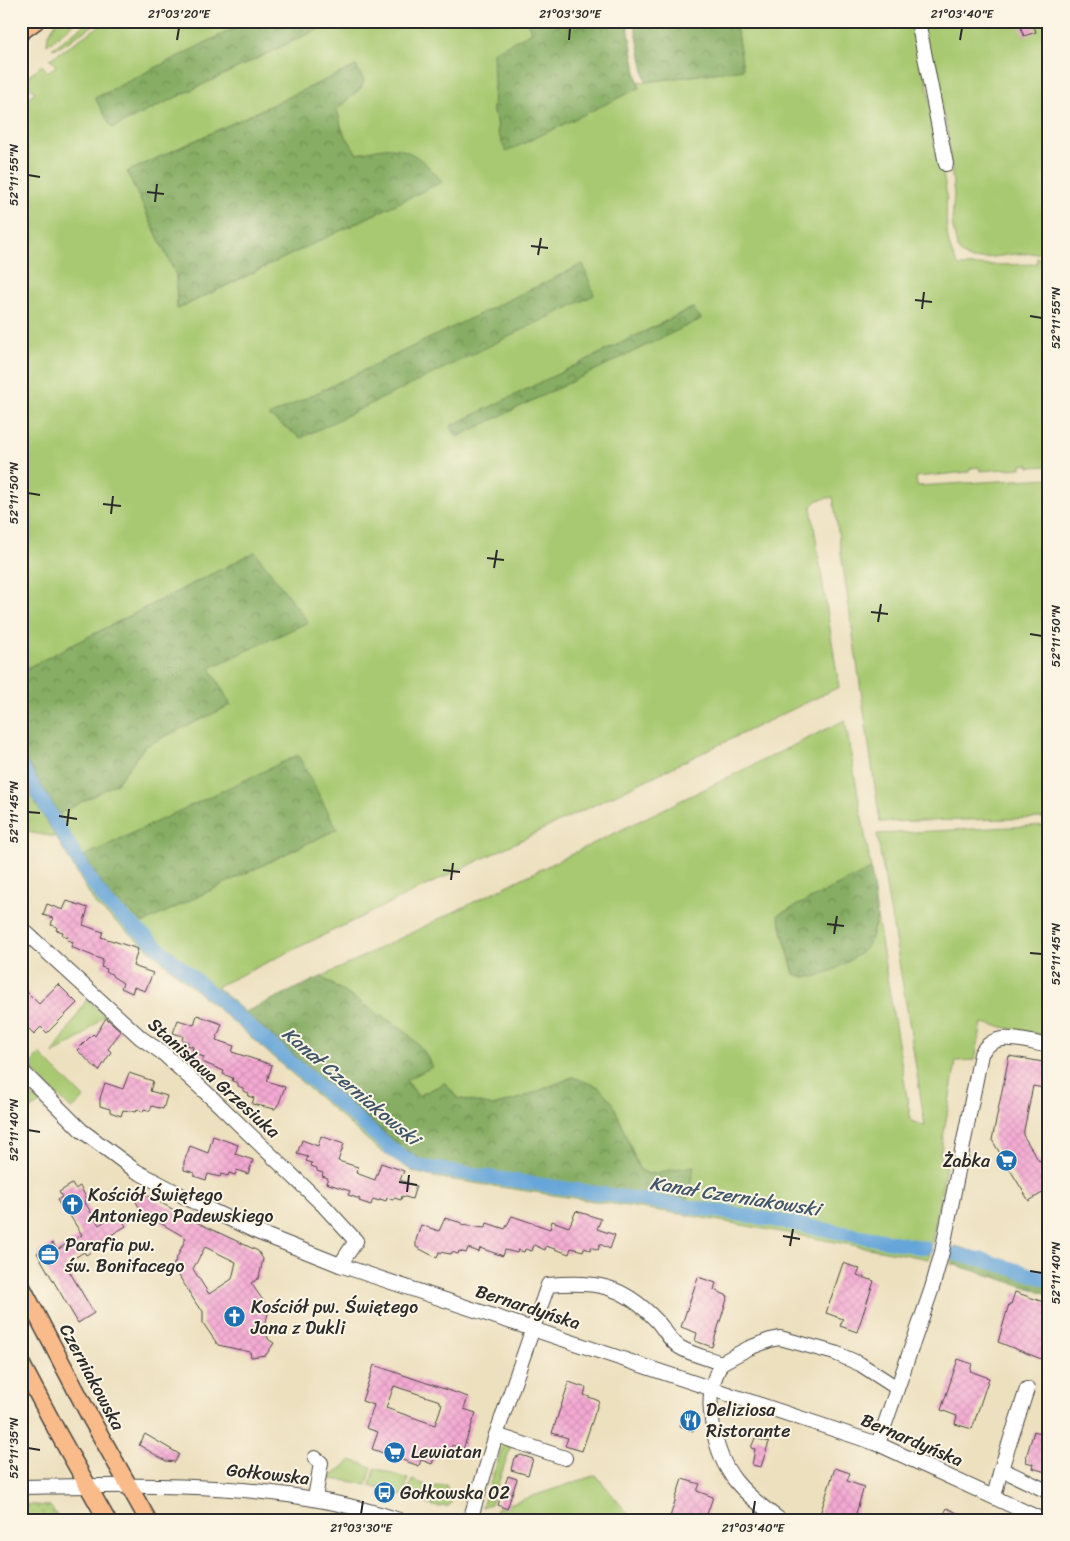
<svg xmlns="http://www.w3.org/2000/svg" width="1070" height="1541" font-family="Sriracha,sans-serif">
<defs>
<pattern id="forest-crowns" width="20" height="18" patternUnits="userSpaceOnUse" patternTransform="scale(1.25)"><rect width="20" height="18" fill="#86ad63"/><path d="M2 6a3 3 0 1 1 6 0M12 15a3 3 0 1 1 6 0" fill="none" stroke="#6e8d52"/></pattern>
<pattern id="park-dots" width="8" height="8" patternUnits="userSpaceOnUse" patternTransform="scale(1.25)"><rect width="8" height="8" fill="#a8c971"/><path d="M2 2h.1M6 6h.1" fill="none" stroke="#89a35d" stroke-width="1.8" stroke-linecap="round"/></pattern>
<pattern id="building-cross-hatch" width="8" height="8" patternUnits="userSpaceOnUse" patternTransform="scale(1.25)"><rect width="8" height="8" fill="#f4a9d3"/><path d="M0 0l8 8M0 8l8-8" fill="none" stroke="#d192b5"/></pattern>
</defs>
<rect width="100%" height="100%" fill="#fcf5e5"/>
<filter id="ink" filterUnits="userSpaceOnUse"><feTurbulence type="fractalNoise" baseFrequency=".02" numOctaves="2"/><feDisplacementMap in="SourceGraphic" scale="10" xChannelSelector="R" yChannelSelector="G"/><feConvolveMatrix kernelMatrix="1 2 1 2 8 2 1 2 1" color-interpolation-filters="sRGB"/></filter>
<filter id="wash" filterUnits="userSpaceOnUse"><feTurbulence type="fractalNoise" baseFrequency=".0096" numOctaves="4" result="noise"/><feDisplacementMap in="SourceGraphic" scale="20" xChannelSelector="R" yChannelSelector="G"/><feGaussianBlur stdDeviation="1.12" result="paint"/><feColorMatrix in="noise" values="0 0 0 0 0 0 0 0 0 0 0 0 0 0 0 0 0 1.4 0 .05"/><feComposite in="paint" operator="in"/></filter>
<g filter="url(#wash)">
<rect width="100%" height="100%" fill="#ede0bf"/>
<g fill="#a8c971" stroke="#6a7a4e" fill-rule="evenodd">
<polygon points="57,21 77,21 47,45 48,35"/>
<polygon points="89,21 100,21 60,47 52,49"/>
<path d="M107,21H232L235,28L96,98L112,128L335,21H526L532,32L494,86L493,113L497,119L498,133L639,88V81L646,82L743,69L735,21H916L946,190C948,218 942,241 959,266L1036,264L1037,258H1049V466L1030,467L1029,464L1021,465V468L980,471L979,467L971,468L969,472L916,477L917,486L1049,478V818L880,822L833,497L818,500L811,507L839,687L216,987L389,1137L423,1161L687,1202L693,1167L648,1174L639,1169L628,1140L573,1077L521,1098L493,1106L457,1098L445,1083L418,1096L406,1080V1032L321,977L845,720L871,869L778,915L794,974L874,928L877,917L911,1121L925,1126L907,1009L877,834L1049,825V1036L982,1023L975,1060L956,1061L940,1156L947,1160L929,1259L687,1215L434,1177L414,1172L378,1149L231,1020L96,905L56,837L32,833L21,830V780L56,837L66,826L59,814L117,783L145,746L230,705L210,668L255,552L21,671V103L35,92L23,81L42,65L48,72L56,66L50,59ZM356,66L364,80L361,88L337,109L342,130L357,154L441,182L178,309L176,275L127,172ZM692,308L701,318L457,437L451,427ZM337,829L143,923L111,896Z"/>
<polygon points="921,21 1049,21 1049,253 1015,254 972,260 961,254 957,247 952,222 954,194 947,127 935,88"/>
<polygon points="87,999 104,1015 83,1036 53,1054"/>
<polygon points="40,1054 84,1098 72,1110 30,1067 31,1063"/>
<polygon points="21,1084 40,1103 27,1111 21,1100"/>
<polygon points="504,1443 511,1446 491,1504 482,1507"/>
<polygon points="351,1460 372,1467 367,1485 349,1481 329,1479"/>
<polygon points="375,1468 408,1479 403,1496 370,1486"/>
<polygon points="596,1475 633,1520 499,1520 496,1517 495,1511 497,1508"/>
<polygon points="412,1480 428,1486 423,1502 406,1497"/>
<polygon points="446,1485 453,1499 449,1506 438,1507 426,1504 432,1487"/>
</g>
<g fill="url(#forest-crowns)" stroke="#586c47">
<polygon points="232,21 335,21 112,128 95,98 235,28"/>
<polygon points="526,21 627,21 639,88 506,152 498,133 497,119 493,113 494,86 493,52 532,32"/>
<polygon points="634,21 735,21 743,69 646,82"/>
<path d="M356,66L364,80L361,88L337,109L342,130L357,154C365,152 375,149 384,148C410,146 427,163 442,182L177,309L176,275L127,172Z"/>
<polygon points="583,264 594,295 301,438 269,416"/>
<polygon points="693,308 701,319 457,437 451,426"/>
<polygon points="255,552 308,622 210,668 231,705 145,746 117,783 59,814 21,752 21,671"/>
<polygon points="298,755 337,829 143,923 111,896 104,887 84,856"/>
<polygon points="871,869 877,917 869,944 861,953 836,969 814,977 804,977 794,974 778,915"/>
<polygon points="321,977 406,1032 424,1051 432,1067 406,1080 418,1096 445,1083 457,1098 493,1106 521,1098 573,1077 599,1087 613,1103 639,1169 648,1174 694,1166 687,1201 423,1161 389,1137 245,1012"/>
<polygon points="955,1246 1049,1274 1049,1294 952,1264"/>
</g>
<polygon fill="url(#park-dots)" stroke="#6a7a4e" points="21,1504 50,1506 60,1520 21,1520"/>
<g fill="none" stroke-linecap="round" stroke-linejoin="round">
<g stroke="#66a5d9" stroke-width="14">
<polyline points="21,766 92,882 107,903 395,1152 415,1164 424,1167 757,1217 925,1248"/>
<polyline points="956,1254 984,1260 1049,1280"/>
</g>
</g>
<g id="blocks">
<g fill="url(#building-cross-hatch)" fill-rule="evenodd">
<polygon points="1029,21 1032,21 1036,32 1024,36 1020,25"/>
<polygon points="67,901 88,908 83,925 103,932 101,937 138,949 133,966 153,973 145,991 134,987 132,993 121,988 123,983 112,976 112,974 106,972 107,969 101,967 103,960 71,947 73,942 67,940 68,937 62,935 63,932 56,930 57,927 51,925 53,918 43,915 47,904 63,910"/>
<polygon points="58,984 77,1003 47,1033 41,1027 34,1034 21,1021 21,986 39,1004"/>
<polygon points="197,1015 222,1024 216,1040 234,1046 232,1052 272,1065 267,1081 285,1087 279,1103 275,1109 252,1104 254,1098 248,1096 249,1093 243,1091 243,1088 238,1086 238,1083 232,1081 233,1078 223,1074 224,1071 202,1062 204,1057 198,1055 199,1052 192,1050 193,1047 187,1045 188,1042 182,1040 183,1036 173,1033 178,1020 194,1025"/>
<polygon points="106,1018 121,1031 108,1049 111,1052 99,1071 77,1050 93,1034 95,1036"/>
<polygon points="1009,1056 1049,1063 1049,1089 1033,1086 1023,1135 1039,1161 1049,1155 1049,1189 1029,1201 992,1140"/>
<polygon points="129,1073 153,1081 150,1091 167,1096 163,1109 152,1106 150,1111 144,1109 143,1112 137,1109 136,1112 123,1110 121,1116 110,1112 110,1109 100,1106 100,1098 105,1083 123,1089"/>
<polygon points="213,1136 238,1145 235,1154 253,1160 248,1174 237,1170 235,1175 229,1173 228,1176 221,1174 220,1177 208,1174 206,1180 194,1176 195,1173 184,1170 184,1162 190,1146 208,1153"/>
<polygon points="321,1136 344,1144 338,1161 358,1167 356,1173 375,1180 381,1163 404,1171 400,1180 416,1186 412,1199 402,1196 401,1200 394,1198 393,1200 387,1198 386,1201 380,1199 379,1201 373,1199 371,1205 359,1201 360,1199 348,1195 350,1191 326,1183 328,1178 322,1176 323,1173 317,1171 317,1168 311,1166 312,1163 306,1161 308,1157 297,1154 302,1140 318,1146"/>
<polygon points="72,1184 75,1189 80,1186 87,1199 84,1201 99,1225 118,1213 126,1226 111,1235 113,1238 86,1255 84,1252 65,1264 94,1313 78,1323 37,1253 53,1243 57,1250 82,1235 67,1211 65,1213 57,1200 62,1197 59,1192"/>
<path d="M143,1193L196,1222L258,1251L263,1259L259,1278L251,1283L269,1309L264,1330L269,1340L274,1343L266,1355L251,1357L250,1352L218,1345L203,1323V1311L197,1305L173,1266L186,1238L143,1213L136,1202ZM205,1247L236,1262L232,1279L209,1294L193,1269Z"/>
<polygon points="576,1211 601,1219 597,1229 615,1235 610,1249 600,1244 598,1250 591,1247 590,1250 584,1248 583,1251 571,1248 569,1254 546,1246 545,1250 534,1245 532,1251 525,1249 524,1252 518,1250 517,1253 505,1250 503,1256 480,1248 479,1252 468,1248 466,1253 459,1251 458,1254 452,1252 451,1254 439,1252 437,1258 416,1247 416,1240 421,1225 439,1231 445,1218 462,1223 461,1225 485,1228 487,1223 505,1229 512,1216 550,1229 552,1221 569,1227"/>
<polygon points="843,1263 860,1269 857,1275 874,1281 857,1332 840,1326 843,1319 826,1313"/>
<polygon points="698,1277 716,1283 714,1290 728,1296 712,1347 695,1341 697,1333 681,1327"/>
<polygon points="1015,1292 1049,1304 1049,1362 998,1342 1009,1304 1011,1304"/>
<polygon points="958,1359 972,1364 970,1371 989,1378 972,1429 955,1424 957,1416 941,1410"/>
<path d="M374,1365L468,1397L464,1409L476,1413L463,1449L452,1445L448,1456L436,1453L432,1464L421,1460L419,1466L372,1449L378,1432L366,1428L374,1405L362,1401ZM394,1386L440,1401V1403L442,1404L435,1425L386,1408Z"/>
<polygon points="569,1382 586,1388 584,1395 599,1401 582,1451 565,1446 568,1438 552,1433"/>
<polygon points="685,1411 698,1416 693,1431 680,1426"/>
<polygon points="1047,1414 1049,1414 1049,1473 1032,1468 1033,1464 1026,1462 1027,1458 1026,1457 1034,1431 1040,1433"/>
<polygon points="145,1434 179,1454 175,1462 166,1461 139,1445"/>
<polygon points="755,1438 769,1442 761,1467 752,1465 755,1449 751,1448"/>
<polygon points="521,1455 533,1459 528,1475 511,1470 514,1458"/>
<polygon points="835,1468 850,1473 847,1481 864,1487 854,1520 818,1520"/>
<polygon points="508,1476 517,1479 507,1509 498,1505"/>
<polygon points="682,1479 700,1484 697,1491 713,1497 705,1520 669,1520"/>
<polygon points="947,1508 972,1520 941,1520"/>
</g>
</g>
</g>
<g filter="url(#ink)">
<use href="#blocks" fill-opacity="0" stroke="#484641" stroke-width="1"/>
<g fill="none" stroke-linecap="round" stroke-linejoin="round">
<defs>
<g id="minor">
<polyline points="918,21 946,164"/>
<polyline points="21,928 141,1038 164,1054 214,1100 324,1206 356,1241 340,1265"/>
<polyline points="21,1070 81,1130 136,1171 198,1204 257,1232 340,1265 878,1444 1043,1520"/>
<polyline points="496,1435 565,1458"/>
<path d="M878,1444L932,1288L942,1252L981,1054C995,1028 1026,1042 1049,1046"/>
<polyline points="1001,1469 1049,1492"/>
<path d="M21,1487C148,1485 277,1480 399,1520"/>
<polyline points="994,1497 1001,1469 1027,1389"/>
<polyline points="315,1498 321,1463 315,1458"/>
<path d="M470,1520L496,1435L548,1285C595,1281 622,1284 656,1320C664,1328 671,1343 681,1348C693,1355 708,1358 721,1363"/>
<path d="M780,1520C743,1493 721,1474 713,1427C711,1414 709,1401 712,1388C713,1380 718,1371 721,1363L749,1348L770,1340L780,1338L835,1353L860,1364L897,1388"/>
</g>
<g id="major">
<polyline points="21,32 36,21"/>
<polyline points="21,1285 90,1417 148,1520"/>
<polyline points="21,1363 58,1433 107,1520"/>
</g>
</defs>
<use href="#minor" stroke="#484641" stroke-width="16"/>
<use href="#major" stroke="#484641" stroke-width="19"/>
<use href="#minor" stroke="#fff" stroke-width="14"/>
<use href="#major" stroke="#fabb8b" stroke-width="16"/>
</g>
</g>
<path fill="none" stroke="#2b2b2b" stroke-width="2" d="M177,40L179,28M569,40L570,28M960,40L962,28M28,175L40,177M147,192L164,194M155,202L157,184M531,246L548,248M538,255L541,238M915,300L932,302M922,309L924,292M1030,316L1042,318M28,493L40,495M103,504L121,506M111,514L113,496M487,558L504,560M494,568L497,550M871,612L888,614M878,622L881,604M1030,634L1042,636M28,812L40,813M59,816L77,819M67,826L69,809M443,870L460,872M451,880L453,863M827,924L844,926M834,934L837,916M1030,953L1042,954M28,1130L40,1132M399,1182L417,1185M407,1192L409,1175M783,1236L800,1239M790,1246L793,1229M1030,1271L1042,1273M28,1448L40,1450M361,1514L363,1501M753,1514L755,1501"/>
<defs>
<symbol id="supermarket-disc" viewBox="-11 -11 22 22"><circle r="9.5" fill="#1f6fb2" stroke="#fcf5e5"/><path d="M-6-5.5h2.5l.6 2H6L4.5 2H-2.5L-4.4-4H-6ZM-1.5 3.2a1.3 1.3 0 1 0 .1 0ZM3 3.2a1.3 1.3 0 1 0 .1 0Z" fill="#fff"/></symbol>
<symbol id="church-disc" viewBox="-11 -11 22 22"><circle r="9.5" fill="#1f6fb2" stroke="#fcf5e5"/><path d="M-1.2-6h2.4v3.5h3.3v2.4h-3.3V6h-2.4V-.1h-3.3v-2.4h3.3Z" fill="#fff"/></symbol>
<symbol id="office-disc" viewBox="-11 -11 22 22"><circle r="9.5" fill="#1f6fb2" stroke="#fcf5e5"/><path d="M-6-3h4V-5.5h4V-3h4V5H-6ZM-1-4.5V-3h2v-1.5ZM-6 0V1H6V0Z" fill="#fff"/></symbol>
<symbol id="restaurant-disc" viewBox="-11 -11 22 22"><circle r="9.5" fill="#1f6fb2" stroke="#fcf5e5"/><path d="M-5-6h1v4h1v-4h1v4h1v-4h1v5L-1.5 .5V6h-2V.5L-5-1ZM5-6V6H3V1.5H1.5Q1.5-4 5-6Z" fill="#fff"/></symbol>
<symbol id="bus-disc" viewBox="-11 -11 22 22"><circle r="9.5" fill="#1f6fb2" stroke="#fcf5e5"/><path d="M-5-6H5V4H4V6H2V4H-2V6H-4V4H-5ZM-3.5-4V0h7V-4ZM-3.5 1.2v1.5H-2V1.2ZM2 1.2v1.5H3.5V1.2Z" fill="#fff"/></symbol>
</defs>
<g fill-rule="evenodd">
<use href="#supermarket-disc" x="994" y="1148" width="25" height="25"/>
<use href="#church-disc" x="60" y="1192" width="25" height="25"/>
<use href="#office-disc" x="36" y="1242" width="25" height="25"/>
<use href="#church-disc" x="222" y="1304" width="25" height="25"/>
<use href="#restaurant-disc" x="678" y="1408" width="25" height="25"/>
<use href="#supermarket-disc" x="382" y="1440" width="25" height="25"/>
<use href="#bus-disc" x="372" y="1480" width="25" height="25"/>
</g>
<g text-anchor="middle" dominant-baseline="central" stroke-width="4" stroke-linejoin="round" paint-order="stroke">
<g font-size="18" fill="#2b2b2b" stroke="#fcf5e5">
<text transform="translate(214 1078) rotate(42)">Stanisława Grzesiuka</text>
<text transform="translate(528 1307) rotate(18)">Bernardyńska</text>
<text transform="translate(92 1377) rotate(62)">Czerniakowska</text>
<text transform="translate(912 1440) rotate(23)">Bernardyńska</text>
<text transform="translate(268 1474) rotate(6)">Gołkowska</text>
</g>
<g font-size="18" fill="#2b2b2b" stroke="#fcf5e5" text-anchor="start">
<text x="990" y="1161" text-anchor="end">Żabka</text>
<text x="88" y="1195">Kościół Świętego<tspan x="88" dy="21">Antoniego Padewskiego</tspan></text>
<text x="65" y="1245">Parafia pw.<tspan x="65" dy="21">św. Bonifacego</tspan></text>
<text x="251" y="1307">Kościół pw. Świętego<tspan x="251" dy="21">Jana z Dukli</tspan></text>
<text x="706" y="1410">Deliziosa<tspan x="706" dy="21">Ristorante</tspan></text>
<text x="411" y="1452">Lewiatan</text>
<text x="400" y="1493">Gołkowska 02</text>
</g>
<g font-size="19" font-style="italic" fill="#405668" stroke="#fcf5e5">
<text transform="translate(351 1086) rotate(40)">Kanał Czerniakowski</text>
<text transform="translate(735 1196) rotate(9)">Kanał Czerniakowski</text>
</g>
</g>
<rect width="1070" height="1541" fill="none" stroke="#fcf5e5" stroke-width="55"/>
<rect x="28" y="28" width="1014" height="1486" fill="none" stroke="#2b2b2b" stroke-width="2"/>
<g font-size="12" text-anchor="middle" fill="#2b2b2b">
<text x="179" y="18">21°03'20"E</text>
<text x="570" y="18">21°03'30"E</text>
<text x="962" y="18">21°03'40"E</text>
<text transform="translate(14 175) rotate(-90)" y="4">52°11'55"N</text>
<text transform="translate(1056 318) rotate(-90)" y="4">52°11'55"N</text>
<text transform="translate(14 493) rotate(-90)" y="4">52°11'50"N</text>
<text transform="translate(1056 636) rotate(-90)" y="4">52°11'50"N</text>
<text transform="translate(14 812) rotate(-90)" y="4">52°11'45"N</text>
<text transform="translate(1056 954) rotate(-90)" y="4">52°11'45"N</text>
<text transform="translate(14 1130) rotate(-90)" y="4">52°11'40"N</text>
<text transform="translate(1056 1273) rotate(-90)" y="4">52°11'40"N</text>
<text transform="translate(14 1448) rotate(-90)" y="4">52°11'35"N</text>
<text x="361" y="1532">21°03'30"E</text>
<text x="753" y="1532">21°03'40"E</text>
</g>
</svg>
